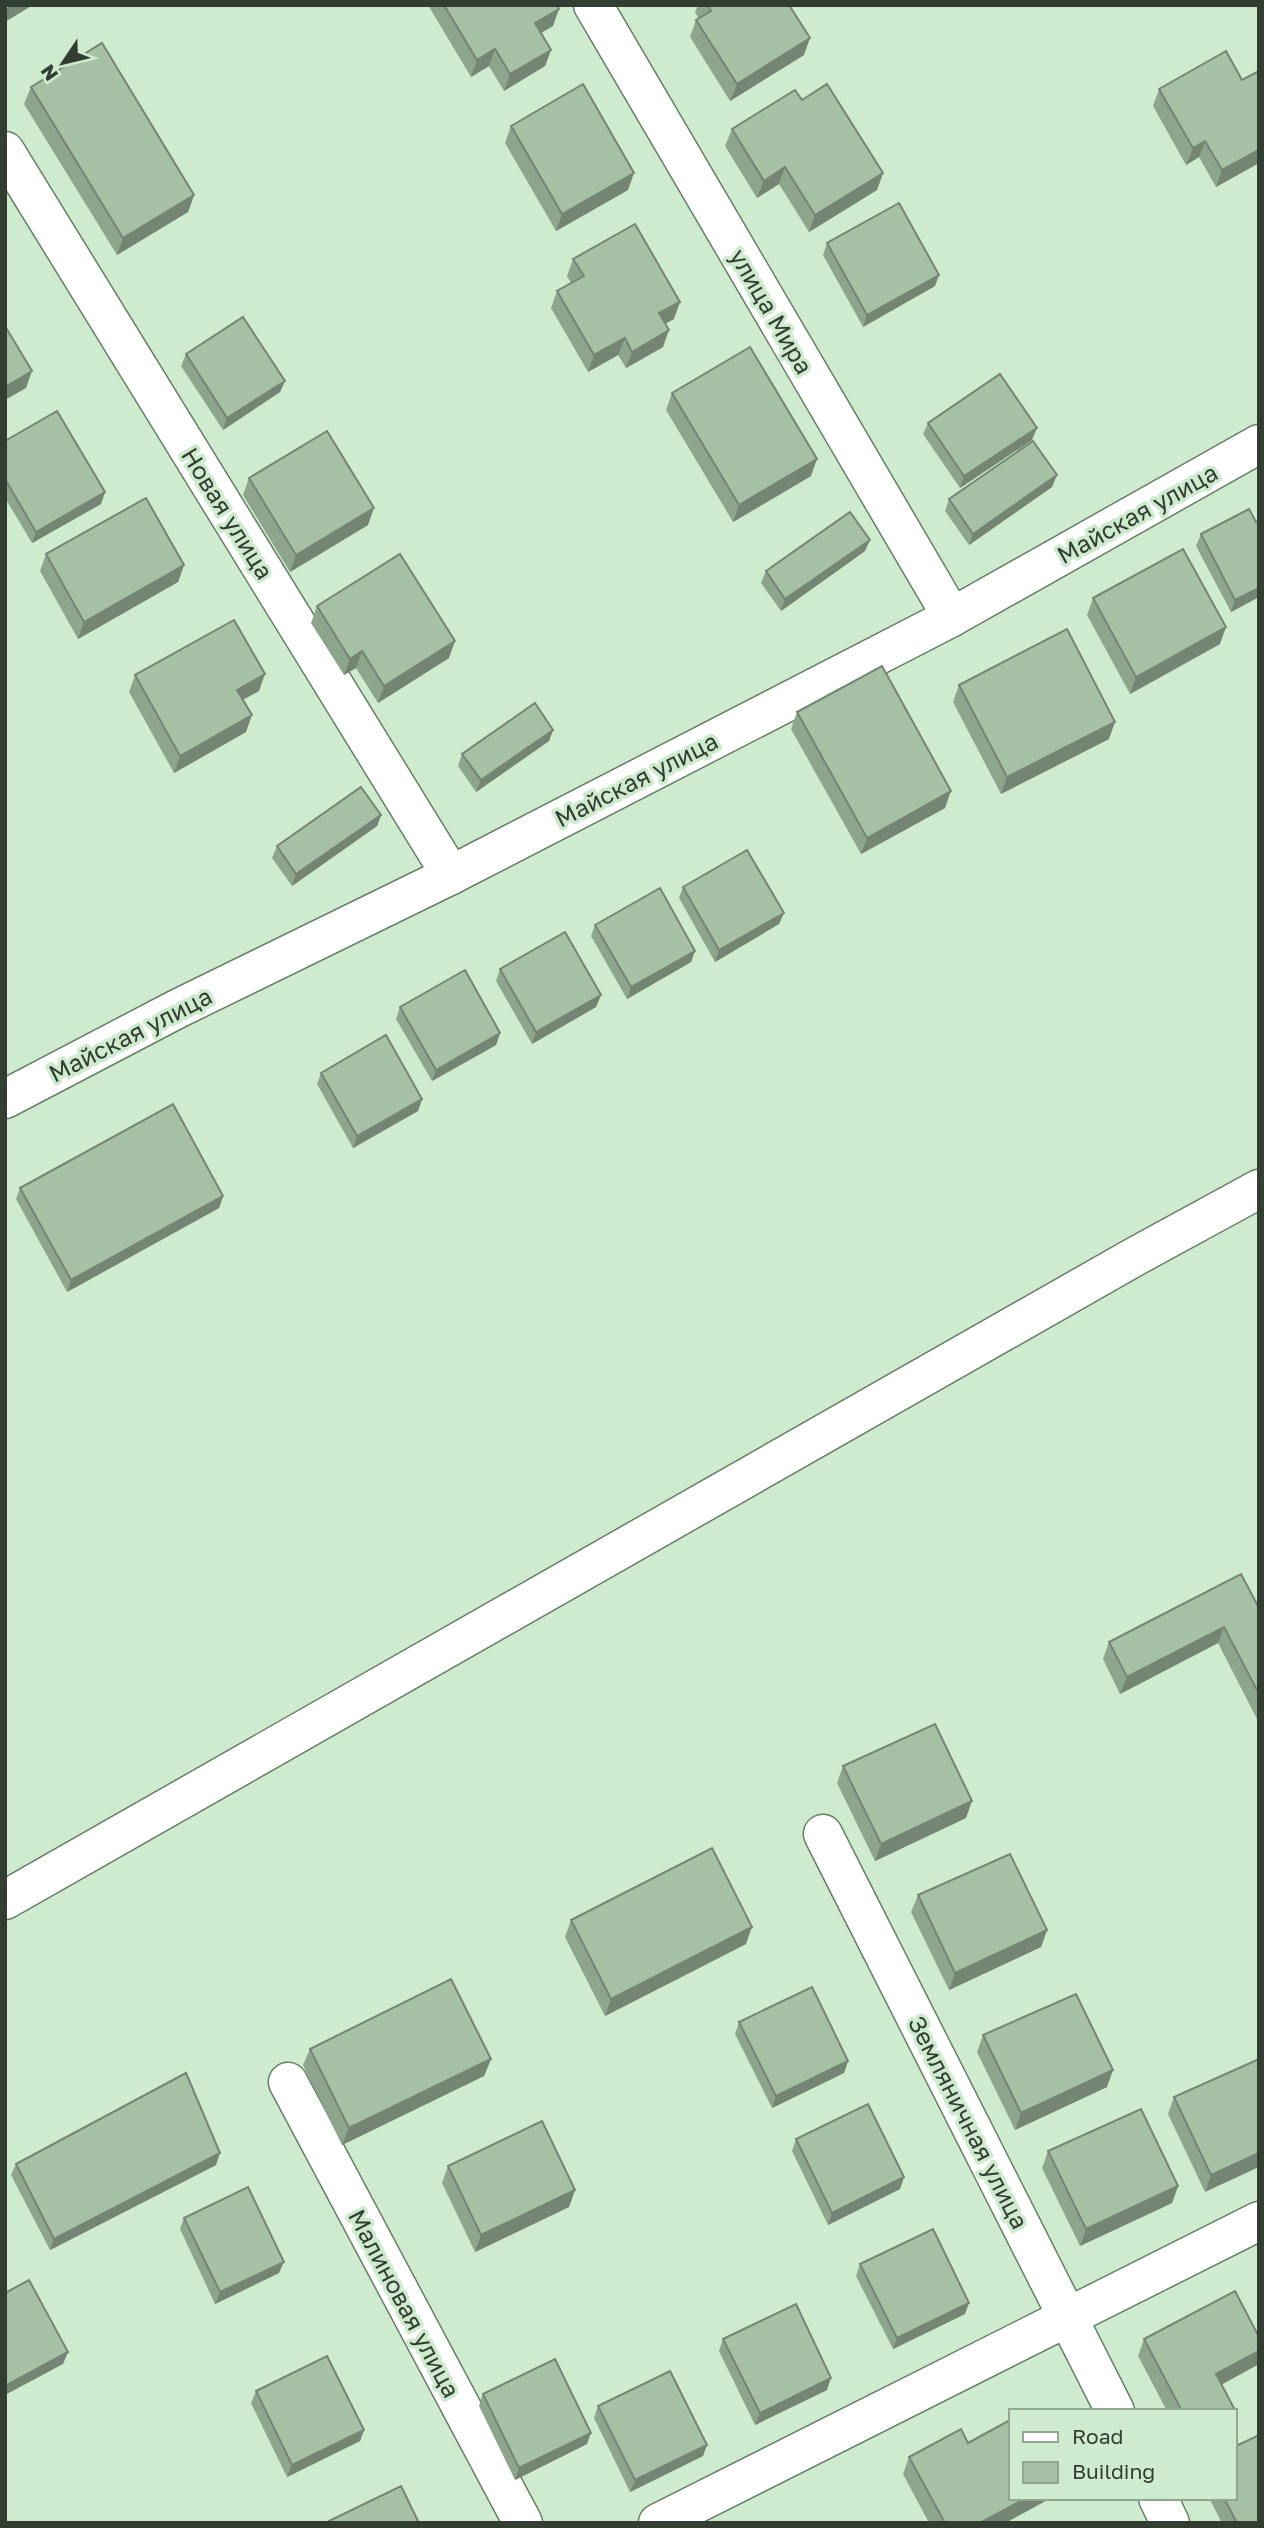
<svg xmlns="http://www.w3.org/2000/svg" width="1264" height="2528" font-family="'Golos Text',sans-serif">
<rect width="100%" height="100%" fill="#cfebcf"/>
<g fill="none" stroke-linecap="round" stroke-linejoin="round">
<defs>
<g id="street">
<polyline points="593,5 952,617"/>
<polyline points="5,151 451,875"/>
<polyline points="5,1099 177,1009 451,875 952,617 1259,444"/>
<polyline points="823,1834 1115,2411"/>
<polyline points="5,1900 1136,1256 1259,1189"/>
<polyline points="288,2082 523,2523"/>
<polyline points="1158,2498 1170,2523"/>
<polyline points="658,2523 1259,2221"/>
</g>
</defs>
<use href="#street" stroke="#667f66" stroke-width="41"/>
<use href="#street" stroke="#fff" stroke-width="38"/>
</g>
<g fill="#8ea58d">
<polygon points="428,5 557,5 553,26 541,33 551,50 545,66 504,91 489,66 471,77"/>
<polygon points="698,5 789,5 804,55 730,101 690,37 696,20 699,19 695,12"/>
<polygon points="1259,71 1259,163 1216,187 1199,157 1186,165 1153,106 1159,89 1242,80"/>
<polygon points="31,87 194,195 188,212 117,255 24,104"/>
<polygon points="802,100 883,173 877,190 809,232 779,184 757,198 725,146 732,129"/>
<polygon points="511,126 628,190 556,231 505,143"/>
<polygon points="827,243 935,286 863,327 823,255"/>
<polygon points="573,259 674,319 665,324 663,347 626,368 618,355 588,372 551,308 557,291 571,283 567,276"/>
<polygon points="186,354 285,381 280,392 223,430 181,366"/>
<polygon points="672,393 811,476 733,522 666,410"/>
<polygon points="928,423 1032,440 960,488 923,434"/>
<polygon points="5,441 105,492 101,504 32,543 5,498"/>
<polygon points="249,478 368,525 290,572 243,495"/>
<polygon points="1052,487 969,545 945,511 949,499"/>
<polygon points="1259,521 1259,597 1231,612 1196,546 1201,534"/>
<polygon points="865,551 781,611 761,583 766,571"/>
<polygon points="46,554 184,565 178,582 78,639 40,571"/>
<polygon points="1093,598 1220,644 1130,694 1087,615"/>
<polygon points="317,606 449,658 378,703 356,668 344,675 311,623"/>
<polygon points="135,675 259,691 243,700 246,732 174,773 129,692"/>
<polygon points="959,685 1109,739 1001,794 953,702"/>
<polygon points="797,712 945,808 861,854 791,729"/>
<polygon points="553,730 549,741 476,792 458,766 462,754"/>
<polygon points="381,815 377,826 292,886 272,858 277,846"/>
<polygon points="683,887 784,913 779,924 715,962 679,898"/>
<polygon points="595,925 695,951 691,962 627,999 591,936"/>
<polygon points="500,969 601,995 596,1007 532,1044 496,981"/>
<polygon points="400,1007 500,1033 496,1045 432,1081 396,1019"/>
<polygon points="321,1073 422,1099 418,1111 353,1148 317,1084"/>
<polygon points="20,1188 223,1196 219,1208 67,1292 16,1199"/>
<polygon points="1259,1608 1259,1723 1218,1643 1120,1694 1103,1659 1109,1642"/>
<polygon points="843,1766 966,1818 875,1861 837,1783"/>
<polygon points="918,1895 1047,1930 1041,1947 949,1990 911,1912"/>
<polygon points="571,1920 746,1944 605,2016 565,1937"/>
<polygon points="739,2022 848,2061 844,2073 772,2108 735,2034"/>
<polygon points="983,2035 1107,2087 1015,2130 977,2052"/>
<polygon points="310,2049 491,2059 484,2076 342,2145 303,2065"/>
<polygon points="1259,2059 1205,2192 1168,2114 1174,2097"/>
<polygon points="796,2139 904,2177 900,2189 828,2225 792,2151"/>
<polygon points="1048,2151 1178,2186 1172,2203 1080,2246 1042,2168"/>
<polygon points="16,2164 216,2165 50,2250 11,2175"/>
<polygon points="448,2166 575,2190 569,2207 475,2252 442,2183"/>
<polygon points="184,2218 279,2273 215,2304 180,2229"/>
<polygon points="860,2264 965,2314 893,2349 856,2276"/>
<polygon points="1259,2337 1259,2364 1222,2384 1236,2412 1234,2417 1234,2411 1167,2411 1138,2356 1144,2339"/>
<polygon points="723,2339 827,2390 755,2425 719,2351"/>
<polygon points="256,2391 364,2430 360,2441 287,2477 251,2403"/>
<polygon points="483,2394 587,2444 515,2480 479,2406"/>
<polygon points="598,2406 703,2456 630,2492 594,2418"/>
<polygon points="968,2443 1051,2498 1005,2523 929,2523 903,2474 909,2457"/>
<polygon points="1209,2498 1234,2498 1259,2523 1222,2523"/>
</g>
<g fill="#748673">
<polygon points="12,5 33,5 5,22 5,9"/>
<polygon points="559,9 553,26 529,40 535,23"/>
<polygon points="810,38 804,55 730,101 737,84"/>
<polygon points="495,49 489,66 471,77 477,60"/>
<polygon points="551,50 545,66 504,91 510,74"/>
<polygon points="1205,141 1199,157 1186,165 1193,148"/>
<polygon points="1259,150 1259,163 1216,187 1222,170"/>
<polygon points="785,167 779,184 757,198 764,181"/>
<polygon points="634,173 628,190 556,231 562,214"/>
<polygon points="883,173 877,190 809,232 815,215"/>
<polygon points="194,195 188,212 117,255 123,238"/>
<polygon points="939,275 935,286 863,327 867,315"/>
<polygon points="680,302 674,319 653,330 659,313"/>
<polygon points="669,330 663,347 626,368 632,352"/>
<polygon points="625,338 618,355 588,372 594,355"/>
<polygon points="32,371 26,388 5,400 5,387"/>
<polygon points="285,381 280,392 223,430 227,418"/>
<polygon points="1037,428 1032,440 960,488 964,476"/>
<polygon points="817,459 811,476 733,522 739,505"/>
<polygon points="1057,475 1052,487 969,545 973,534"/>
<polygon points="105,492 101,504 32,543 36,532"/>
<polygon points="374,508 368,525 290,572 296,555"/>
<polygon points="870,540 865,551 781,611 785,599"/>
<polygon points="184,565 178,582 78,639 84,622"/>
<polygon points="1259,588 1259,597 1231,612 1235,600"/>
<polygon points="1226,627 1220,644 1130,694 1136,677"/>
<polygon points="455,641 449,658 378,703 384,686"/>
<polygon points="362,651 356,668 344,675 350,659"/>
<polygon points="265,674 259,691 231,706 237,690"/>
<polygon points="252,715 246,732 174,773 180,756"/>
<polygon points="1115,722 1109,739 1001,794 1007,777"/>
<polygon points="553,730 549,741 476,792 481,780"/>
<polygon points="951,791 945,808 861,854 867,838"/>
<polygon points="381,815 377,826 292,886 296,874"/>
<polygon points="784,913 779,924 715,962 719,950"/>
<polygon points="695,951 691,962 627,999 631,987"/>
<polygon points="601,995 596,1007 532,1044 536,1032"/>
<polygon points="500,1033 496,1045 432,1081 436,1070"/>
<polygon points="422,1099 418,1111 353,1148 357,1136"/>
<polygon points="223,1196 219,1208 67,1292 71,1280"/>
<polygon points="1224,1627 1218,1643 1120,1694 1127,1677"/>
<polygon points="972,1801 966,1818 875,1861 881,1844"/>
<polygon points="752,1927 746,1944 605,2016 611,1999"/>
<polygon points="1047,1930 1041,1947 949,1990 955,1973"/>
<polygon points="491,2059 484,2076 342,2145 349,2128"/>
<polygon points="848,2061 844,2073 772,2108 776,2096"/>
<polygon points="1113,2070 1107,2087 1015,2130 1021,2113"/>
<polygon points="220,2153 216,2165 50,2250 54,2239"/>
<polygon points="1259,2153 1259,2167 1205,2192 1211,2175"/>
<polygon points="904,2177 900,2189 828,2225 832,2213"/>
<polygon points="1178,2186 1172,2203 1080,2246 1086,2229"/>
<polygon points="575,2190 569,2207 475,2252 481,2235"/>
<polygon points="284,2262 279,2273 215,2304 220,2292"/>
<polygon points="969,2303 965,2314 893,2349 897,2338"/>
<polygon points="1259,2351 1259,2364 1210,2391 1216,2374"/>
<polygon points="68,2352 63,2364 5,2395 5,2386"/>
<polygon points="831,2378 827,2390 755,2425 760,2413"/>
<polygon points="364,2430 360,2441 287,2477 292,2465"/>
<polygon points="591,2433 587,2444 515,2480 519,2468"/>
<polygon points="707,2445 703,2456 630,2492 635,2480"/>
<polygon points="1026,2498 1051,2498 1005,2523 980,2523"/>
</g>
<g fill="#a5c0a4" stroke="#748673" stroke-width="2">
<polygon points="444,5 557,5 559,9 535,23 551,50 510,74 495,49 477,60"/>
<polygon points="707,5 789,5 810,38 737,84 696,20 711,11"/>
<polygon points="102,43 194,195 123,238 31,87"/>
<polygon points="1226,51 1242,80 1259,71 1259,150 1222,170 1205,141 1193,148 1159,89"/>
<polygon points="583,84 634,173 562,214 511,126"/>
<polygon points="827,84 883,173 815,215 785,167 764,181 732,129 795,90 802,100"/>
<polygon points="899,203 939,275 867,315 827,243"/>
<polygon points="635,224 680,302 659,313 669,330 632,352 625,338 594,355 557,291 584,276 573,259"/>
<polygon points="243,317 285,381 227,418 186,354"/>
<polygon points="5,326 32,371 5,387"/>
<polygon points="750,347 817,459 739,505 672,393"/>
<polygon points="1000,374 1037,428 964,476 928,423"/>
<polygon points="57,411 105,492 36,532 5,479 5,441"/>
<polygon points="327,431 374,508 296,555 249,478"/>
<polygon points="1033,441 1057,475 973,534 949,499"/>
<polygon points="146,498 184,565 84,622 46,554"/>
<polygon points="1249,509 1256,522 1259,521 1259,588 1235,600 1201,534"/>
<polygon points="850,512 870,540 785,599 766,571"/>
<polygon points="1183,549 1226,627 1136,677 1093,598"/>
<polygon points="400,554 455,641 384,686 362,651 350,659 317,606"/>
<polygon points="234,620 265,674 237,690 252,715 180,756 135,675"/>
<polygon points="1067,629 1115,722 1007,777 959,685"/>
<polygon points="882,666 951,791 867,838 797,712"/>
<polygon points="535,703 553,730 481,780 462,754"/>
<polygon points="361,787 381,815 296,874 277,846"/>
<polygon points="747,850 784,913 719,950 683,887"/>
<polygon points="660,888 695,951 631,987 595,925"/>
<polygon points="565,932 601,995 536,1032 500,969"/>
<polygon points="465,970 500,1033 436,1070 400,1007"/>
<polygon points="386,1035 422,1099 357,1136 321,1073"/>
<polygon points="173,1104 223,1196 71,1280 20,1188"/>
<polygon points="1241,1574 1259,1608 1259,1694 1224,1627 1127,1677 1109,1642"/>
<polygon points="935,1724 972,1801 881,1844 843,1766"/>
<polygon points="712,1848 752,1927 611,1999 571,1920"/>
<polygon points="1010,1854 1047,1930 955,1973 918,1895"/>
<polygon points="451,1979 491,2059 349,2128 310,2049"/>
<polygon points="812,1987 848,2061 776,2096 739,2022"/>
<polygon points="1076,1994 1113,2070 1021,2113 983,2035"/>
<polygon points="1259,2059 1259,2153 1211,2175 1174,2097"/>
<polygon points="186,2073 220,2153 54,2239 16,2164"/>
<polygon points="868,2104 904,2177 832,2213 796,2139"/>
<polygon points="1141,2109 1178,2186 1086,2229 1048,2151"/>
<polygon points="542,2121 575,2190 481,2235 448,2166"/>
<polygon points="248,2187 284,2262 220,2292 184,2218"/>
<polygon points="933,2229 969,2303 897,2338 860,2264"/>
<polygon points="29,2280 68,2352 5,2386 5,2293"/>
<polygon points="1235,2291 1259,2337 1259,2351 1216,2374 1236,2412 1234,2413 1234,2411 1182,2411 1144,2339"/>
<polygon points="796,2304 831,2378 760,2413 723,2339"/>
<polygon points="327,2356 364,2430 292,2465 256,2391"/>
<polygon points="555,2359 591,2433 519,2468 483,2394"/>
<polygon points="670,2371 707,2445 635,2480 598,2406"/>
<polygon points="1010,2420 1010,2498 1026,2498 980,2523 945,2523 909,2457 961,2429 968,2443"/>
<polygon points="1259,2435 1259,2523 1237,2523 1224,2498 1234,2498 1234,2447"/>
<polygon points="401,2486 419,2523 330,2523 329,2521"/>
</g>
<g text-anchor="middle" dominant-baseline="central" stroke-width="7" stroke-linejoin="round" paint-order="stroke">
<g font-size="24" fill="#333e33" stroke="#cfebcf">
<text transform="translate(772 311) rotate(60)">улица Мира</text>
<text transform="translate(228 513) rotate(58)">Новая улица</text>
<text transform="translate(1137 513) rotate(-29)">Майская улица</text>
<text transform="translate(636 779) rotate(-27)">Майская улица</text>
<text transform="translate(130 1034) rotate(-27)">Майская улица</text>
<text transform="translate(969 2122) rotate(63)">Земляничная улица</text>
<text transform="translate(405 2303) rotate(62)">Малиновая улица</text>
</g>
</g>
<rect width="1264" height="2528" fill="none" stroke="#333e33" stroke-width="14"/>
<rect x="1009" y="2409" width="228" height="91" fill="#cfebcf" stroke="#91a691" stroke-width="2"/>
<rect x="1023" y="2432" width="35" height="10" fill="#ffffff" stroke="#91a691" stroke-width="2"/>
<text x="1072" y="2444" font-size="21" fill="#333e33">Road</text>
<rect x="1023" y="2462" width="35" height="21" fill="#a5c0a4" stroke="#91a691" stroke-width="2"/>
<text x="1072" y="2479" font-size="21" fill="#333e33">Building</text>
<g transform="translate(63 63) rotate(235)" stroke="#cfebcf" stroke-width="5" paint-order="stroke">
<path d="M0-5L12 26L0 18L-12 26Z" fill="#333e33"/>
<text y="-10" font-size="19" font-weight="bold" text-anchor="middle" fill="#333e33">N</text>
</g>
</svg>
